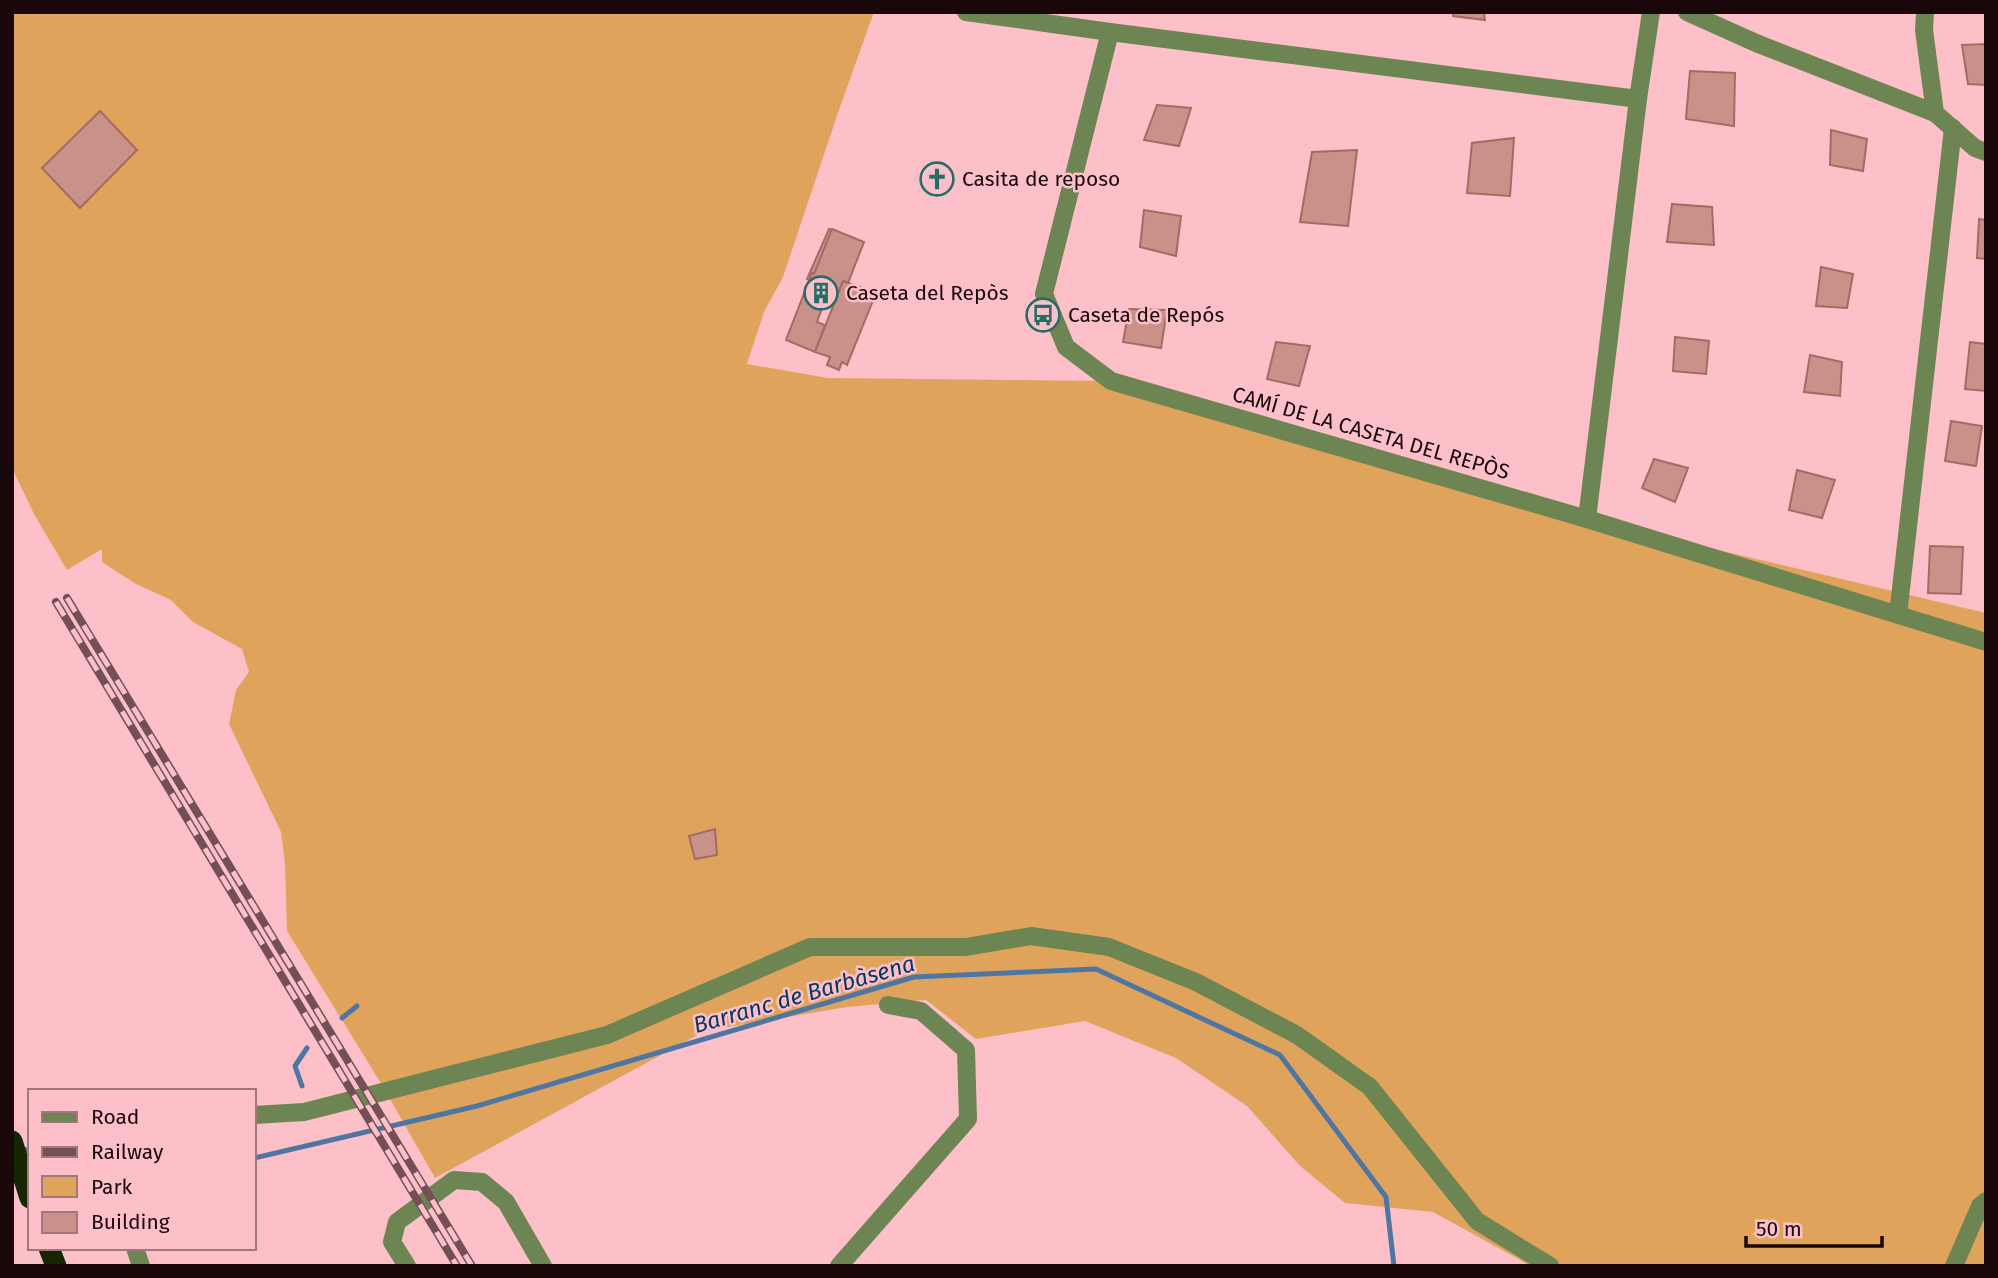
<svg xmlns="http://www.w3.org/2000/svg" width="1998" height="1278" font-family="'Fira Sans',sans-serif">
<rect width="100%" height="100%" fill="#fdc0c9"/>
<polygon fill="#e0a35c" points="12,12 874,12 840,107 783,277 764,312 747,364 828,378 1111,381 1587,519 1986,613 1986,1266 1531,1266 1433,1212 1345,1203 1300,1166 1247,1106 1176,1058 1085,1021 976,1039 926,1000 847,1007 705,1031 435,1178 382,1085 287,931 285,864 281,832 229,724 236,690 249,672 242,649 193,622 171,600 136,584 102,562 102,549 67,570 34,514 12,468"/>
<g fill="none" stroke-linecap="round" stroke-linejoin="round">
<g stroke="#4e76a3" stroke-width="5">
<polyline points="342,1018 357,1006"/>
<polyline points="302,1086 295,1066 307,1048"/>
<polyline points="19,1149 30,1150"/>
<polyline points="254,1158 477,1106 914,977 1096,969 1280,1055 1386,1197 1394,1266"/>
</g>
</g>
<g fill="#ca9188" stroke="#a26c63" stroke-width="2">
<polygon points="1453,12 1484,12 1485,20 1453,16"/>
<polygon points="1986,44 1986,85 1968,84 1962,45"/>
<polygon points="1690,71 1735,73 1734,126 1686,119"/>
<polygon points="1157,105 1191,108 1179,146 1144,140"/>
<polygon points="100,111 137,150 80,208 42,168"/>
<polygon points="1831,130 1867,139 1863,171 1830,165"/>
<polygon points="1514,138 1510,196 1467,193 1472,143"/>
<polygon points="1357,150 1348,226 1300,222 1312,152"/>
<polygon points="1672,204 1712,207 1714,245 1667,242"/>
<polygon points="1144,210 1181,216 1176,256 1140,247"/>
<polygon points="1979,219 1986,220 1986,259 1977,258"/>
<polygon points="829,229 856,241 834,291 807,279"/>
<polygon points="832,229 864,242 848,283 843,281 833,307 824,303 817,322 825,325 815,352 786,340 812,273 814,274"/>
<polygon points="1821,267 1853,274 1847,308 1816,306"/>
<polygon points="843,281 876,293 847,365 842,362 839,370 827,365 830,357 815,352"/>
<polygon points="1129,309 1167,310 1161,348 1123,342"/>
<polygon points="1675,337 1709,341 1706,374 1673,371"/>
<polygon points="1276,342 1310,346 1299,386 1267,379"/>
<polygon points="1970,342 1986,344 1986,391 1965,389"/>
<polygon points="1810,355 1842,362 1840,396 1804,392"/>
<polygon points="1951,421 1982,426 1976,466 1945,461"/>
<polygon points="1654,459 1688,468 1675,502 1642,488"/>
<polygon points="1797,470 1835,480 1822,518 1789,510"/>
<polygon points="1930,546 1963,547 1961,594 1928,593"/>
<polygon points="715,829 717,855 695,859 689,836"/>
</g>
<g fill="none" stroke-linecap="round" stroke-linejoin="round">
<g stroke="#6d8552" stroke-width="18">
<polyline points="966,12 1110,32 1638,99"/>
<polyline points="1687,12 1756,43 1935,113 1975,148 1986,152"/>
<polyline points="1925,12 1924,30 1935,113"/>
<polyline points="1110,32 1044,294 1066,347 1111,381 1587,519 1986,642"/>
<polyline points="1587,519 1638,99 1651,12"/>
<polyline points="1898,615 1953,128"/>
<polyline points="254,1115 304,1112 607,1035 810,947 966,947 1031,936 1109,947 1196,982 1297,1035 1370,1087 1477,1221 1550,1266"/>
<polyline points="135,1248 141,1266"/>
<polyline points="407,1266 392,1242 397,1222 454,1180 482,1182 506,1202 543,1266"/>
<polyline points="839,1266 968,1119 966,1050 921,1011 888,1005"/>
<polyline points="1954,1266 1980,1206 1986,1201"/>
</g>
<g stroke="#152600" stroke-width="21">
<polyline points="12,1141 30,1198"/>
<polyline points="49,1248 56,1266"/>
</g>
<defs>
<g id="rail">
<polyline points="67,598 472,1266"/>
<polyline points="56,602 457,1266"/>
</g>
</defs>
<use href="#rail" stroke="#745056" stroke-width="8"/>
<use href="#rail" stroke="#fdc0c9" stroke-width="5" stroke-dasharray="16" stroke-linecap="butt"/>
</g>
<defs>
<symbol id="church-ring" viewBox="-11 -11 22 22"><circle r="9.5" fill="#fdc0c9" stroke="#246e69" stroke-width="1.5"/><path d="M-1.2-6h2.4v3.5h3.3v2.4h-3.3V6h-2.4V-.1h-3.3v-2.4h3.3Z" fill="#246e69"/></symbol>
<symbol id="building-ring" viewBox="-11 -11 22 22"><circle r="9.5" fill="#fdc0c9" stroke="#246e69" stroke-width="1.5"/><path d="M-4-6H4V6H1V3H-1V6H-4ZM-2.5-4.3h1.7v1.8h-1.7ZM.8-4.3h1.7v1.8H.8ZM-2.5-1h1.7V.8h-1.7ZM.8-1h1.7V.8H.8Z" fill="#246e69"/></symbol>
<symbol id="bus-ring" viewBox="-11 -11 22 22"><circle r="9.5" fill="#fdc0c9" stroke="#246e69" stroke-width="1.5"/><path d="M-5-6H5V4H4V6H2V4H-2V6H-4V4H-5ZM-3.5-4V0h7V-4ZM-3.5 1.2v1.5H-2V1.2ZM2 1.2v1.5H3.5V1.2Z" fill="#246e69"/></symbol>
</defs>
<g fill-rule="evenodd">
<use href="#church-ring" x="918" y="160" width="38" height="38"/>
<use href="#building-ring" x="802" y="274" width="38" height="38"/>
<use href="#bus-ring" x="1024" y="296" width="38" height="38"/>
</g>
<g text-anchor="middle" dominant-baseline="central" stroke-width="5" stroke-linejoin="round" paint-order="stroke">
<g font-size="21" fill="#1a070a" stroke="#fdc0c9" text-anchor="start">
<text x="962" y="179">Casita de reposo</text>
<text x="846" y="293">Caseta del Repòs</text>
<text x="1068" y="315">Caseta de Repós</text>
</g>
<g font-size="21" fill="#1a070a" stroke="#fdc0c9">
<text transform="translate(1371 433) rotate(16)">CAMÍ DE LA CASETA DEL REPÒS</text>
</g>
<g font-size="23" font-style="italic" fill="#073861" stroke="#fdc0c9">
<text transform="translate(804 994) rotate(-16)">Barranc de Barbàsena</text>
</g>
</g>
<rect width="1998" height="1278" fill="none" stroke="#1a070a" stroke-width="28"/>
<rect x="28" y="1089" width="228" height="161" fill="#fdc0c9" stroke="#a2767d" stroke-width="2"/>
<rect x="42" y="1112" width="35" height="10" fill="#6d8552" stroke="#a2767d" stroke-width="2"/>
<text x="91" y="1124" font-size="21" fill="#1a070a">Road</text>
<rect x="42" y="1147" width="35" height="10" fill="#745056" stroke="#a2767d" stroke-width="2"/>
<text x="91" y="1159" font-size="21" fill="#1a070a">Railway</text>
<rect x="42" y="1176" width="35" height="21" fill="#e0a35c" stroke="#a2767d" stroke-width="2"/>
<text x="91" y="1194" font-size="21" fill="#1a070a">Park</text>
<rect x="42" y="1212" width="35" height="21" fill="#ca9188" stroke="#a2767d" stroke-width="2"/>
<text x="91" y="1229" font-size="21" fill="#1a070a">Building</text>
<path d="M1746 1236v10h136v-10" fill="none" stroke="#1a070a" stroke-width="3.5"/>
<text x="1756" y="1236" font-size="21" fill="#1a070a" stroke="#fdc0c9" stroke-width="5" paint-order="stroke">50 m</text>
</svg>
